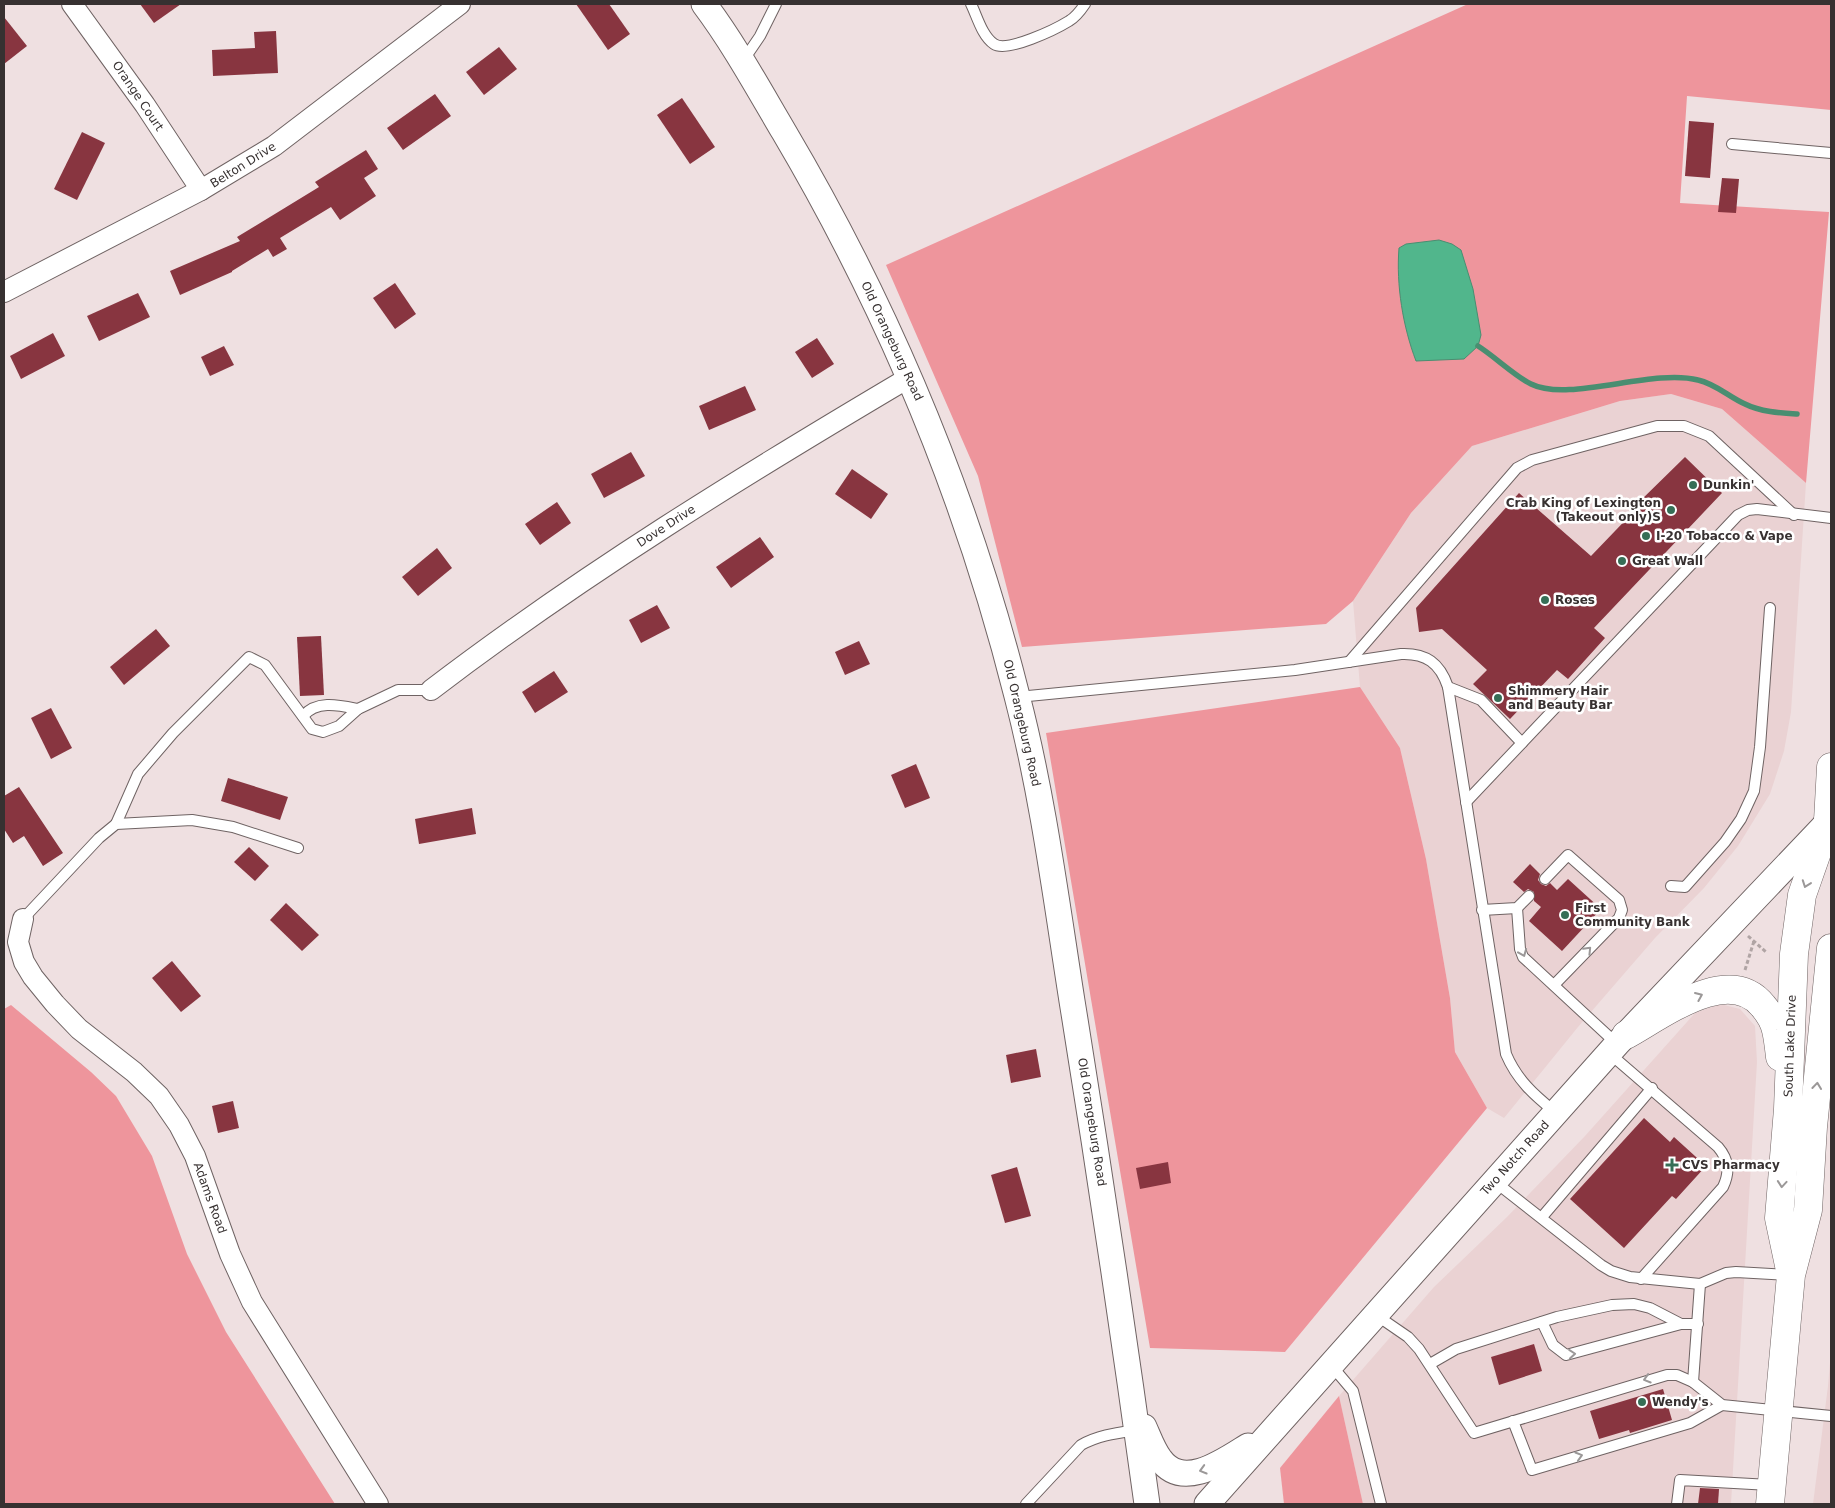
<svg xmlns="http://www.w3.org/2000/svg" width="1835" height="1508" font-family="'DejaVu Sans',sans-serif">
<rect width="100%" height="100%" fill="#efe0e1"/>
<g fill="#ead2d3">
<polygon points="1671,394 1722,409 1806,483 1791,712 1784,751 1770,794 1738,846 1704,888 1655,938 1578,1027 1504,1118 1487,1108 1455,1052 1450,998 1426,859 1400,748 1360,687 1353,601 1411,513 1472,446 1620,401"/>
<polygon points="1720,1004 1740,1009 1755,1026 1757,1062 1731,1504 1363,1504 1339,1396 1434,1287 1507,1217 1585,1136 1695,1013"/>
<polygon points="1831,1351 1831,1504 1813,1504 1828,1386"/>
</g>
<g fill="#ee959c">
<polygon points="1468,4 1831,4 1831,110 1687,96 1680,203 1829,212 1806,483 1722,409 1671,394 1620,401 1472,446 1411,513 1353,601 1326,624 1022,647 978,476 886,265"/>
<polygon points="1360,687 1400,748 1426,859 1450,998 1455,1052 1487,1108 1285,1352 1150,1348 1046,733"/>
<polygon points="11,1005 91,1072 116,1096 152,1156 187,1254 226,1332 335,1504 4,1504 4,1009"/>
<polygon points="1339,1396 1363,1504 1284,1504 1280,1468"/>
</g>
<path fill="#51b68c" stroke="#498e71" d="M1439,240L1452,244L1461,250L1473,289L1481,335L1478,346L1464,359L1416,361C1403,327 1396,285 1399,248L1406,244Z"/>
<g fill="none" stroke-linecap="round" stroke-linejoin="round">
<path stroke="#498e71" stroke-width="5.5" d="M1478,346C1494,356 1516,377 1531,384C1569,403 1652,368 1698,380C1716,384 1729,397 1745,404C1761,412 1780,413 1797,414"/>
</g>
<g fill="#883540">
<polygon points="140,4 181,4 154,23"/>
<polygon points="576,4 609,4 630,34 608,50"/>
<polygon points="4,17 27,46 4,64"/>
<polygon points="276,31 278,73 213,76 212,50 255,48 254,32"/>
<polygon points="499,47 517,69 484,95 466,72"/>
<polygon points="435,94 451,116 403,150 387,128"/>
<polygon points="682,98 715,147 690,164 657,115"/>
<polygon points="1689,121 1714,123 1710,178 1685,176"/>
<polygon points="82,132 105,143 77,200 54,189"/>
<polygon points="366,150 378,169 364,178 376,196 340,220 331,207 280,238 287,249 273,257 268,249 232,271 232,272 180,295 170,271 240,241 237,237 319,187 315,182"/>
<polygon points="1722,178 1739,179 1736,213 1718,212"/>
<polygon points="395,283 416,314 395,329 373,298"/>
<polygon points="138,293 150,317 99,341 87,316"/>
<polygon points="53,333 65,356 21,379 10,356"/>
<polygon points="817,338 834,364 812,378 795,352"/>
<polygon points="224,346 234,365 210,376 201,357"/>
<polygon points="745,386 756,410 709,430 699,406"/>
<polygon points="631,452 645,476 604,498 591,474"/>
<polygon points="1685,457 1722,493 1594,628 1605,638 1568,679 1557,670 1510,719 1473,684 1487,670 1442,629 1419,632 1416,608 1519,493 1591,556 1639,506 1637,504"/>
<polygon points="852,469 888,494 871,519 835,494"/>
<polygon points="557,502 571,523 540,545 525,524"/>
<polygon points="760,537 774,557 731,588 716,567"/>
<polygon points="437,548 452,568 418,596 402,577"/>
<polygon points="657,605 670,628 641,643 629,620"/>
<polygon points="156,629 170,646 124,685 110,667"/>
<polygon points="321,636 324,695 300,696 297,637"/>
<polygon points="859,641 870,664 845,675 835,652"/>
<polygon points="554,671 568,692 535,713 522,692"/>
<polygon points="51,708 72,748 51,759 31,718"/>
<polygon points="916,764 930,798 905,808 891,775"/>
<polygon points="228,778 288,797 280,820 221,801"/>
<polygon points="19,787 63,853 43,866 24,836 13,843 4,829 4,796"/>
<polygon points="472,808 476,834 419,844 415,819"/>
<polygon points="249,847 269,866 255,881 234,862"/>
<polygon points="1530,864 1540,874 1538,880 1541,884 1546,886 1550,883 1557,890 1568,879 1601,909 1562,951 1529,921 1541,907 1534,901 1534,892 1528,889 1524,892 1513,882"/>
<polygon points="286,903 319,935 302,951 270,920"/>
<polygon points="172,961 201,996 181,1012 152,978"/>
<polygon points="1036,1049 1041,1077 1011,1083 1006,1055"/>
<polygon points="233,1101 239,1128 218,1133 212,1106"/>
<polygon points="1644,1118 1670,1142 1674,1137 1706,1166 1676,1199 1672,1196 1624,1248 1570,1199"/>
<polygon points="1168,1162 1171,1183 1140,1189 1136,1168"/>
<polygon points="1017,1167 1031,1216 1005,1223 991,1175"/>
<polygon points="1534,1344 1542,1371 1499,1385 1491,1357"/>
<polygon points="1663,1389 1672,1420 1630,1433 1629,1430 1599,1439 1590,1411"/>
<polygon points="1700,1488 1719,1489 1718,1504 1698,1504"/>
</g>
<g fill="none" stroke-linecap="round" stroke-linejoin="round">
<defs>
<g id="service">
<path d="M971,4C977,16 982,36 994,44C1007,53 1056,29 1069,21C1076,17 1081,10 1085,4"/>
<polyline points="743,61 760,36 776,4"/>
<polyline points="1732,144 1831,153"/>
<polyline points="1349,662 1517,468 1532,460 1657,426 1684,426 1709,436 1794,515"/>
<polyline points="1448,687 1481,700 1522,743"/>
<path d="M1018,697L1295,670L1401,654C1426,653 1440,663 1448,687L1506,1054C1517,1080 1534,1095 1555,1112"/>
<path d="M303,716C317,700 338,705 358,709"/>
<polyline points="1466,802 1738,515 1748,510 1757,509 1831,518"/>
<polyline points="116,824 138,774 173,733 249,657 265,665 312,729 323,732 339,726 358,709 398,690 431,690"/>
<polyline points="1545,879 1568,855 1619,900 1622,910 1619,918 1554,985"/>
<polyline points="1671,886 1685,887 1725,842 1741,819 1754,791 1760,747 1770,608"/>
<polyline points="1517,908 1520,949 1523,957 1617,1044"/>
<polyline points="1482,910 1517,908 1529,896"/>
<polyline points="23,919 99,838 116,824 192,820 233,827 298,848"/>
<path d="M1609,1053L1718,1147C1729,1160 1730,1172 1723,1187L1641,1279"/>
<polyline points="1494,1181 1601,1265 1611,1271 1630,1277 1700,1284 1726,1273 1736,1272 1790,1275"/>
<polyline points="1542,1217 1652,1088"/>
<polyline points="1376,1315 1408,1337 1419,1349 1474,1433 1667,1375 1677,1375 1693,1382 1722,1405 1831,1416"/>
<polyline points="1542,1322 1553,1345 1566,1355 1681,1324 1698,1324"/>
<polyline points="1430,1364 1456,1349 1557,1317 1612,1305 1634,1304 1650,1308 1681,1324"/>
<polyline points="1331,1365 1353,1391 1381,1504"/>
<polyline points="1693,1382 1700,1284"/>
<polyline points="1513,1421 1532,1470 1690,1423 1722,1405"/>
<path d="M1026,1504L1081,1445C1099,1435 1117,1433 1137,1430"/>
<polyline points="1677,1504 1680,1480 1770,1485"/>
</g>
<g id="minor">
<polyline points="72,4 145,105 201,190"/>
<polyline points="4,292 201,190 274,146 460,4"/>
<path d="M431,690C583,574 746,474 910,377"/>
<polyline points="23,919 18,942 24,962 33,977 55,1004 79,1029 134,1072 159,1096 179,1125 195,1156 230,1254 252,1302 378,1504"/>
</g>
<g id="tertiary">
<path d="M704,4C734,44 758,88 784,132C888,308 967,497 1017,696C1043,796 1056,899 1072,1001C1099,1168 1124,1336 1147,1504"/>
<path d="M1144,1427C1149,1438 1153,1450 1160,1459C1183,1491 1224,1461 1248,1446"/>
<polyline points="1207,1504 1617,1044 1828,822"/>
</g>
<g id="secondary">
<polyline points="1831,838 1828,821 1831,767"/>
<path d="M1626,1035C1661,1016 1729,963 1763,1006C1769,1013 1774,1021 1776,1030C1778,1038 1779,1048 1780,1057"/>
<polyline points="1790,1270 1779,1218 1788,1109 1794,954 1802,895 1828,821"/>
<polyline points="1770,1504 1791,1275 1808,1210 1813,1127 1831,948"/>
</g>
</defs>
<use href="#service" stroke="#6f6363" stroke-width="12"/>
<use href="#minor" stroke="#6f6363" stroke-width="22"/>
<use href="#tertiary" stroke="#6f6363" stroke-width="27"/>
<use href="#secondary" stroke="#6f6363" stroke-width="29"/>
<g stroke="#b0a4a4" stroke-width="3" stroke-dasharray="4 2.5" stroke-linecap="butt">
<polyline points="1748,936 1766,952"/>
<polyline points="1745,970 1754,941"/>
</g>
<use href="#service" stroke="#fff" stroke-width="10"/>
<use href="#minor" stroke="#fff" stroke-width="20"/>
<use href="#tertiary" stroke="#fff" stroke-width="25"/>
<use href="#secondary" stroke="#fff" stroke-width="28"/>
</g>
<defs><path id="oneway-chevron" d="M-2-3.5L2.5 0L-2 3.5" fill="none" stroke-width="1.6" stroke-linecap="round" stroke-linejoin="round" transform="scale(1.25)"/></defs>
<g stroke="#9b9898">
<use href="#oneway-chevron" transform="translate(1806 884) rotate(110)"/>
<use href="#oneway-chevron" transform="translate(1588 950) rotate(-46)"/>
<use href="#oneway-chevron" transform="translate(1523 953) rotate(68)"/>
<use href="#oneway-chevron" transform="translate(1699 996) rotate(-23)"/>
<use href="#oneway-chevron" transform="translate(1817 1086) rotate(-84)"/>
<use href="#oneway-chevron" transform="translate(1782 1184) rotate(95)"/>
<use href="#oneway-chevron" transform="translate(1572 1354) rotate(-5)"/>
<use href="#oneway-chevron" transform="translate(1647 1379) rotate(163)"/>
<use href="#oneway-chevron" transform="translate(1579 1456) rotate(-17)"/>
<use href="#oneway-chevron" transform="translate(1203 1470) rotate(164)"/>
</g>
<g fill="#366e56" stroke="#fff" stroke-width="2">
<circle cx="1693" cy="485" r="5"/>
<circle cx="1671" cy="510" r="5"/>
<circle cx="1646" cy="536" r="5"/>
<circle cx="1622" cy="561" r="5"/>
<circle cx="1545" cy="600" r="5"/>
<circle cx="1498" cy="698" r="5"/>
<circle cx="1565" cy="915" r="5"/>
<path d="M1669.5 1157.5h5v5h5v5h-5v5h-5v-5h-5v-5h5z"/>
<circle cx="1642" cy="1402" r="5"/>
</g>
<g text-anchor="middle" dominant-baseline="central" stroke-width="5" stroke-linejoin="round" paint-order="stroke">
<g font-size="12" fill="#373131" stroke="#fff">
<text transform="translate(138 96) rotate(56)">Orange Court</text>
<text transform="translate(243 165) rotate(-32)">Belton Drive</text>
<text transform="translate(892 341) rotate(65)">Old Orangeburg Road</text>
<text transform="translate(666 526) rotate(-33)">Dove Drive</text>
<text transform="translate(1022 723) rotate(77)">Old Orangeburg Road</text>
<text transform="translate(1790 1046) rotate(-88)">South Lake Drive</text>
<text transform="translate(1092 1122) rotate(81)">Old Orangeburg Road</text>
<text transform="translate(1515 1158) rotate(-48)">Two Notch Road</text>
<text transform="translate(210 1198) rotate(70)">Adams Road</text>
</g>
<g font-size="12" font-weight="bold" fill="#373131" stroke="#fff" text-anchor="start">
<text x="1703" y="485">Dunkin'</text>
<text x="1661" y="503" text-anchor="end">Crab King of Lexington<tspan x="1661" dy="14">(Takeout only)S</tspan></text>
<text x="1656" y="536">I-20 Tobacco &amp; Vape</text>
<text x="1632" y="561">Great Wall</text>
<text x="1555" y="600">Roses</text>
<text x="1508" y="691">Shimmery Hair<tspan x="1508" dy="14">and Beauty Bar</tspan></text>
<text x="1575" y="908">First<tspan x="1575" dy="14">Community Bank</tspan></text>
<text x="1682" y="1165">CVS Pharmacy</text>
<text x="1652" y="1402">Wendy's</text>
</g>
</g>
<rect width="1835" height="1508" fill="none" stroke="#373131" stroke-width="10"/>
</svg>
